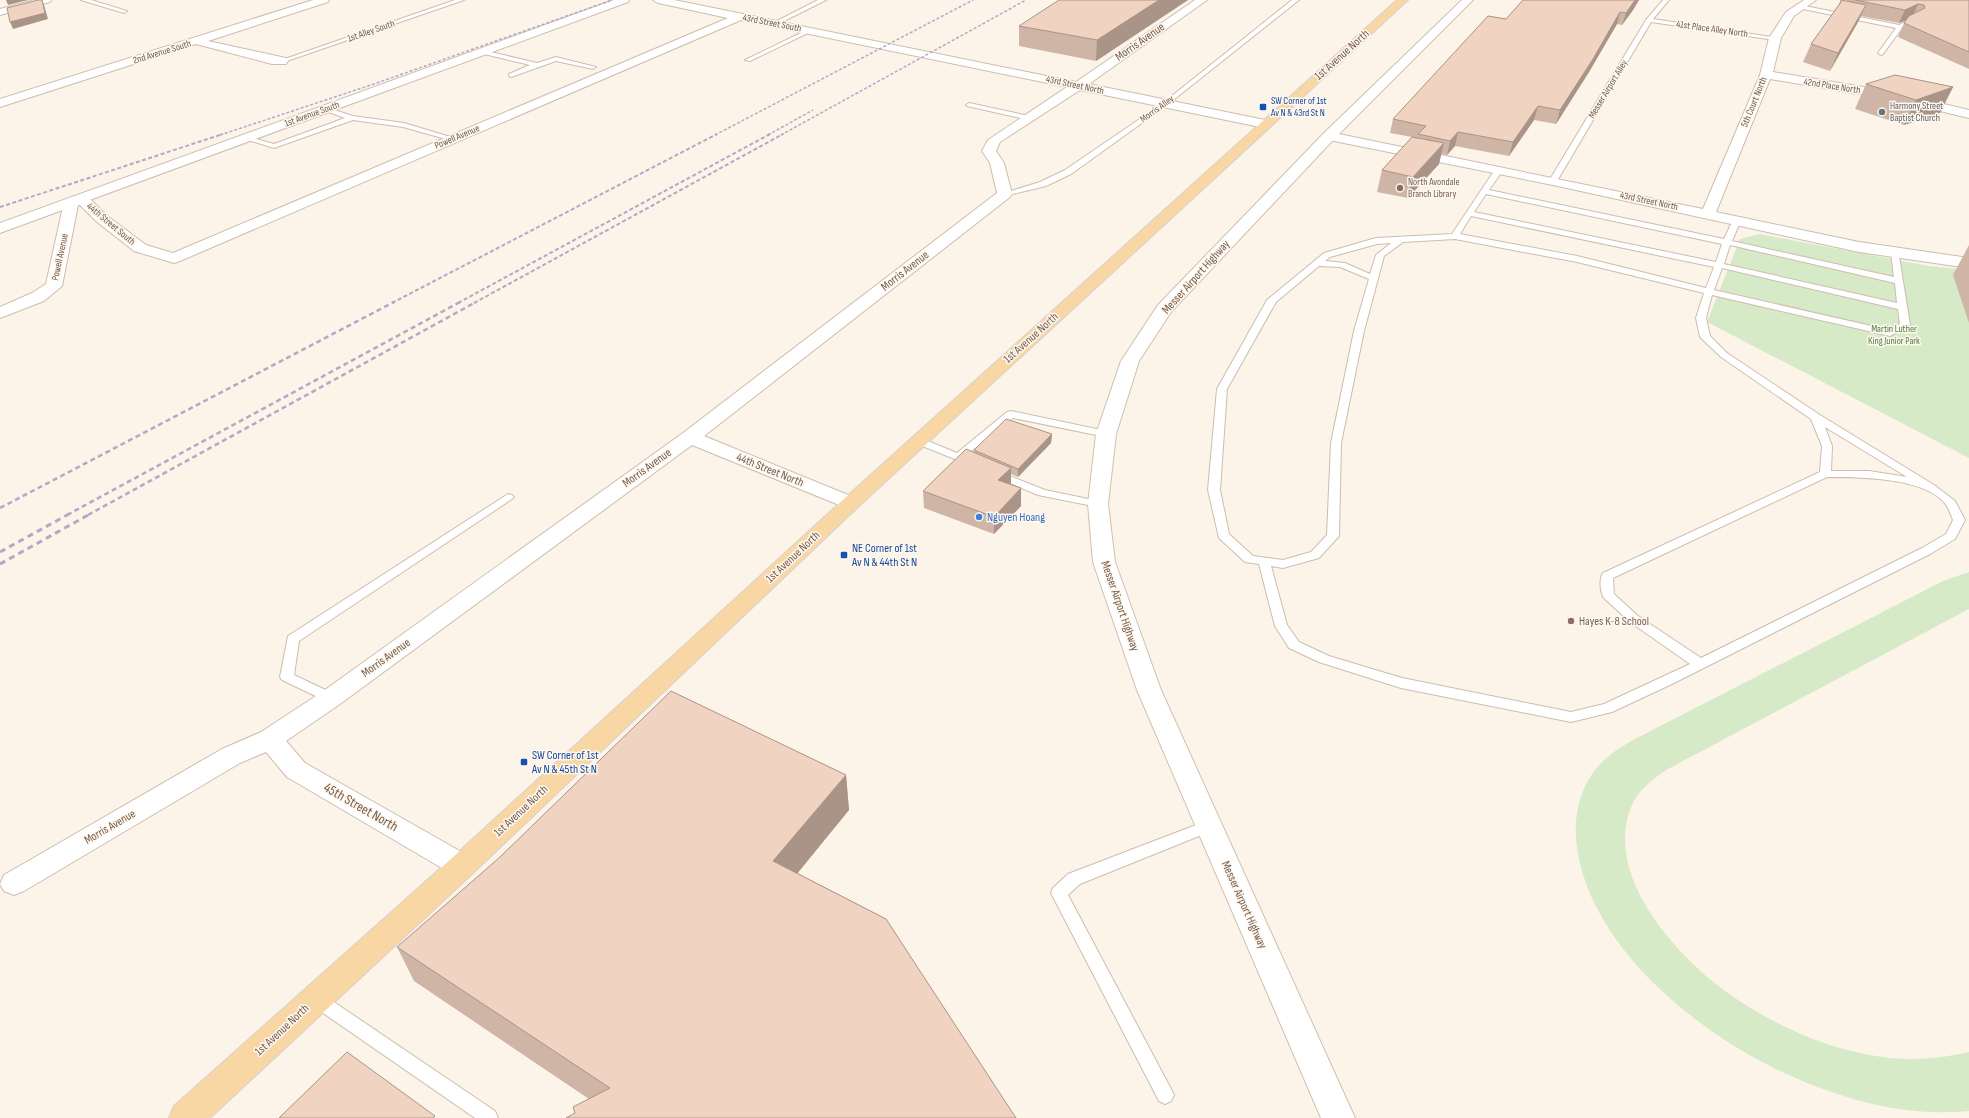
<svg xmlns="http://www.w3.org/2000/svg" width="1969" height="1118" font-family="'Sofia Sans Condensed',sans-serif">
<rect width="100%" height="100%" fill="#fcf4e9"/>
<g fill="#d6eac7">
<polygon points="1759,234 1929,266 1969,270 1969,458 1707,322 1740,239"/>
<path d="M1969,572V609L1668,769C1656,777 1643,786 1635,799C1600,864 1664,941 1711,980C1744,1007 1784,1029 1824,1043C1873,1060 1918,1064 1969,1052V1111C1903,1118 1833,1097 1774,1068C1691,1027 1591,945 1577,848C1573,821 1578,792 1595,770C1605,757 1619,748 1633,740L1943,581Z"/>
</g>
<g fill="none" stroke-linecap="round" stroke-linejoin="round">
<defs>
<g id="service">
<polygon points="81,0 91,0 127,11 124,13"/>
<polygon points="455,0 464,0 284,62 279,61"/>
<polygon points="818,0 826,0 776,25 771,24"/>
<polygon points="1292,0 1299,0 1167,105 1071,174 1046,186 1005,196 1001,194 1040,182 1065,170 1163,103"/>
<polygon points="1663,0 1669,0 1653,19 1778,38 1775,40 1651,22 1557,181 1550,183 1549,181 1646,20"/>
<polygon points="1800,5 1899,25 1913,19 1918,20 1902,28 1883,54 1881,55 1878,53 1896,28 1798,8 1797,7"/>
<polygon points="807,30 812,31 750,61 745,60"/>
<polygon points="482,50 537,63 556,57 596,67 593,69 556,61 511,77 509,76 509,74 530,65 480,53 480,51"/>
<polygon points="969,103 1029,116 1033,118 1029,120 967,106 966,105"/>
<polygon points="325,107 353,116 404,123 457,139 453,141 403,127 353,120 274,148 242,138 246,136 274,144 345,118 323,110 323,108"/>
<path d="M1496,168L1503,170L1489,190L1724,239L1733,220L1737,218L1741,220L1732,241L1894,277L1891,252L1892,250H1898L1910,325L1890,336L1712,295L1706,318L1710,336L1727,353L1820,415L1934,485L1955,501L1965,520L1955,539L1930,554L1672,684L1612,712L1571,722L1401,688L1319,662L1289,648L1275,626L1259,564L1245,562L1219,538L1208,490L1217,389L1267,300L1324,253L1376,238L1452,234ZM1486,194L1722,244L1716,262L1474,212ZM1471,216L1714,267L1706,288L1577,256L1460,234ZM1455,239L1577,262L1704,293L1696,318L1700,337L1721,357L1811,419L1822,446L1820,472L1603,573C1599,579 1600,592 1604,598L1630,622L1690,664L1604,704L1571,712L1402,678L1329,656L1299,642L1287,625L1271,566L1283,568L1319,558L1339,536L1341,443L1364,331L1384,256L1403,242ZM1391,243L1376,255L1370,274L1345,263L1325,261L1330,257L1377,244ZM1730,245L1895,283L1897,303L1724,264ZM1319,266L1340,267L1369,279L1354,331L1331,443L1327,535L1311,552L1283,560L1253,556L1229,534L1220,490L1227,389L1276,302ZM1722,268L1898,309L1900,324L1889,330L1714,290ZM1825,427L1907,477L1869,471H1831L1832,446ZM1827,477C1858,477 1928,477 1947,506C1949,510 1951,515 1953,520L1946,534L1922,548L1701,658L1638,616L1614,594L1613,578Z"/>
<polygon points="1011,411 1106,431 1111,434 1106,437 1013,418 965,456 977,463 972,466 915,443 914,441 919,438 923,439 957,453 1007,412"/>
<polygon points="997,471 1045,490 1098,501 1104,504 1098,507 1038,495 993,476 991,474 993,472"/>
<polygon points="508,494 512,495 514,497 512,499 299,641 294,675 336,695 338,698 336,701 331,703 326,701 282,680 280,677 288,636"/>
<polygon points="1209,820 1214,822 1216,826 1214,830 1080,884 1068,895 1171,1089 1174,1095 1171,1101 1165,1104 1159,1101 1051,893 1053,888 1068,874"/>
<polygon points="316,991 322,994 495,1111 498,1118 475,1118 310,1004 308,999 310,994"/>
</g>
<g id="minor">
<polygon points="34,0 51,0 50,2 0,15 0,9"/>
<polygon points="313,0 329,0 328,2 208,41 286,58 288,61 286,64 272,64 196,44 0,107 0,99"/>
<polygon points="653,0 674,0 1076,82 1195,0 1207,0 1089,84 1265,120 1270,121 1272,124 1270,127 1265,128 1080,90 1000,142 996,151 1004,163 1012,194 1010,197 704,436 858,499 861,503 858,507 851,509 844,507 692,445 340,704 286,741 305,763 472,858 476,866 472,874 462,878 452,874 287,777 266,752 240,763 24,891 14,895 4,891 0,884 4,875 222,749 261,732 322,692 683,433 997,193 990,163 982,151 988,140 1067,87 741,20 180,261 174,263 134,251 96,221 80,205 78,205 62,286 44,301 0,318 0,307 32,293 46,284 64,202 66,199 83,196 88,197 106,215 146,245 173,253 728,18 658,3"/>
<polygon points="1804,0 1816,0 1794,16 1781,38 1773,72 1894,92 1969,110 1969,118 1894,100 1770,79 1716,212 1859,242 1969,258 1969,268 1859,252 1553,185 1329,140 1324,139 1322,136 1324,133 1329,132 1703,209 1760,75 1769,38 1786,12"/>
</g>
<polygon id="tertiary" points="614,0 629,0 628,2 0,233 0,223"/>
<polygon id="secondary" points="1462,0 1473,0 1334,139 1171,312 1139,361 1116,434 1108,504 1115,562 1161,690 1355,1118 1321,1118 1137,690 1093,562 1088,504 1096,434 1121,361 1158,305 1324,133"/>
<polygon id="primary" points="1397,0 1408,0 858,507 472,874 210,1118 169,1118 174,1106 452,858 844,499"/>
</defs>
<use href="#service" stroke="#cebcaf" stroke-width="2"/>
<use href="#minor" stroke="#cebcaf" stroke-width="2"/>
<use href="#tertiary" stroke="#cebcaf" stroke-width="2"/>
<use href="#secondary" stroke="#d3beaf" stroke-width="2"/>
<use href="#primary" stroke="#d9d1cd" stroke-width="2"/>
<use href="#service" fill="#fff" fill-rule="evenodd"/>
<use href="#minor" fill="#fff" fill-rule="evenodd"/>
<use href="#tertiary" fill="#fff" fill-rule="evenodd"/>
<use href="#secondary" fill="#fff" fill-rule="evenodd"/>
<use href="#primary" fill="#f8d7a4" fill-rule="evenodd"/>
<g stroke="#b7a6c6" stroke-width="1.5" stroke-dasharray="3 2" stroke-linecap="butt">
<polyline points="220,135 374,84 612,0"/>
<polyline points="715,135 973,0"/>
<polyline points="768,135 813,110"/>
<polyline points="781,135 1026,0"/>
</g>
<g stroke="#b7a6c6" stroke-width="2" stroke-dasharray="4 2.5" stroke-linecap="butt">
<polyline points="0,207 223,134"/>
<polyline points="392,303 717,134"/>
<polyline points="458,303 770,134"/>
<polyline points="474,303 783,134"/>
</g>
<g stroke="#b7a6c6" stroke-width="2.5" stroke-dasharray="5 3.5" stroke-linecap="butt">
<polyline points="0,508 394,302"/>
<polyline points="67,515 460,302"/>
<polyline points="88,515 476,302"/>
</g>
<g stroke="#b7a6c6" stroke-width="3" stroke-dasharray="6 4.5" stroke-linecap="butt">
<polyline points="0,552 69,514"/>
<polyline points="0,564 90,514"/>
</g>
</g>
<g fill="#cfb5a6">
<polygon points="1188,0 1096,61 1019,46 1019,26"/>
<polygon points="1523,0 1639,0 1633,10 1622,25 1617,24 1589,72 1556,124 1534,120 1509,156 1455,146 1447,155 1441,154 1439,164 1408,198 1377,192 1382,170 1412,137 1390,133 1393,119 1506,19"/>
<polygon points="1841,0 1847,1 1847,0 1969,0 1969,69 1898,37 1905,21 1899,23 1861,16 1858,22 1830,71 1803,62 1811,44 1838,6"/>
<polygon points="1866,84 1953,87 1940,113 1904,125 1855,109"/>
<polygon points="1969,245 1969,323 1953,275"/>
<polygon points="1052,434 1051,443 1018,477 1011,474 1011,484 1021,488 1021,506 994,534 924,508 923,491 974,452 974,450"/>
<polygon points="846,775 849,810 797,873 886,919 575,1113 589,1099 414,981 397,947"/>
</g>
<g fill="#a99487">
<polygon points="6,0 28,0 8,5"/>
<polygon points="42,0 44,5 48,19 13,29 10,22"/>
<polygon points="1159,0 1188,0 1096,61 1097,40"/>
<polygon points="1635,0 1639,0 1633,10 1622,25 1626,13"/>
<polygon points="1918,4 1912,18 1899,23 1905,10"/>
<polygon points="1866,5 1858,22 1830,71 1838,53"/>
<polygon points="1620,12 1617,24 1589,72 1556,124 1560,110"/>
<polygon points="1953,87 1940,113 1904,125 1916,100"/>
<polygon points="1538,106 1534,120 1509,156 1513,142"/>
<polygon points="1458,132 1455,146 1447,155 1450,141"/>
<polygon points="1444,143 1439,164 1408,198 1413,177"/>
<polygon points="1052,434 1051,443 1018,477 1018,469"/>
<polygon points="1011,468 1011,485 998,480"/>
<polygon points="1021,488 1021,506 994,534 994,517"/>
<polygon points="846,775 849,810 779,896 773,861"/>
</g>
<g fill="#f1d3c1" stroke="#a99487">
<polygon points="38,0 42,0 45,13 10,22 7,8"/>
<polygon points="1059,0 1159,0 1097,40 1019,26"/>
<polygon points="1523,0 1635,0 1626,13 1620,12 1593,59 1560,110 1538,106 1513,142 1458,132 1450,141 1418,134 1426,126 1393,119 1488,16 1506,19"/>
<polygon points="1841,0 1866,5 1838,53 1811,44 1841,2"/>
<polygon points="1855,0 1969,0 1969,52 1904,23 1909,16 1925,8 1924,5 1918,4 1905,10"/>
<polygon points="1895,75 1953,87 1916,100 1866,84"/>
<polygon points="1412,137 1444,143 1413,177 1382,170"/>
<polygon points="1006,419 1052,434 1018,469 974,450"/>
<polygon points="966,449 1011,468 998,480 1021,488 994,517 923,491"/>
<polygon points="671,691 846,775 773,861 886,919 1016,1118 566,1118 575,1113 573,1107 610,1088 397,947 500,857"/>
<polygon points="347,1052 435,1116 433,1118 279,1118"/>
</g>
<g fill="#1a4fb4" stroke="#fef8ef" stroke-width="1.5">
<rect x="1259" y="103" width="8" height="8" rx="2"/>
<rect x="840" y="551" width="8" height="8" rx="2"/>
<rect x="520" y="758" width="8" height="8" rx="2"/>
</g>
<circle fill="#6b7280" stroke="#fef8ef" stroke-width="1.5" cx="1882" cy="112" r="4"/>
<g fill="#8d6e63" stroke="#fef8ef" stroke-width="1.5">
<circle cx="1400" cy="188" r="4"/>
<circle cx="1571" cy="621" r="4"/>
</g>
<circle fill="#3f7fe0" stroke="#fef8ef" stroke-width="1.5" cx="979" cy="517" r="4"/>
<g text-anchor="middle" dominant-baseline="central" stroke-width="3" stroke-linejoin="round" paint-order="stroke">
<g font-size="10" fill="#765b4d" stroke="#fef8ef">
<text transform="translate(772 23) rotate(11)">43rd Street South</text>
<text transform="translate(1712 29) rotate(8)">41st Place Alley North</text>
<text transform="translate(371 31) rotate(-19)">1st Alley South</text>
<text transform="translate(162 52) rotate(-17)">2nd Avenue South</text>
<text transform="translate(1075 85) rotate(12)">43rd Street North</text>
<text transform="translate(1832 86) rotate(9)">42nd Place North</text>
<text transform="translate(1608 89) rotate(-59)">Messer Airport Alley</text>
<text transform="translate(1754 102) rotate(-68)">5th Court North</text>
<text transform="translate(1157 109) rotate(-36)">Morris Alley</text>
<text transform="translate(312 114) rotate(-20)">1st Avenue South</text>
<text transform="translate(457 137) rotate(-23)">Powell Avenue</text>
<text transform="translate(1649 201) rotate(12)">43rd Street North</text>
<text transform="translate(111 224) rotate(40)">44th Street South</text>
<text transform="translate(60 257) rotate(-78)">Powell Avenue</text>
</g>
<g font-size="10" fill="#164399" stroke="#fef8ef" text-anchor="start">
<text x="1271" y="101">SW Corner of 1st<tspan x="1271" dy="12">Av N &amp; 43rd St N</tspan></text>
</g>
<g font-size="10" fill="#5b616d" stroke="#fef8ef" text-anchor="start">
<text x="1890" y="106">Harmony Street<tspan x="1890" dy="12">Baptist Church</tspan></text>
</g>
<g font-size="10" fill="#785e54" stroke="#fef8ef" text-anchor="start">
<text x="1408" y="182">North Avondale<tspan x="1408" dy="12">Branch Library</tspan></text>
</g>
<g font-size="10" fill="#567b45" stroke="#fef8ef">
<text x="1894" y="329">Martin Luther<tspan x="1894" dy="12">King Junior Park</tspan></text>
</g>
<g font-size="12" fill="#765b4d" stroke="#fef8ef">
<text transform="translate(1140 42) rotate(-35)">Morris Avenue</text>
<text transform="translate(1342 55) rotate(-42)">1st Avenue North</text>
<text transform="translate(905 271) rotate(-38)">Morris Avenue</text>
<text transform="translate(1196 277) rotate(-48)">Messer Airport Highway</text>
<text transform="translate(1031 338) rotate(-42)">1st Avenue North</text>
<text transform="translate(647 468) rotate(-36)">Morris Avenue</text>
<text transform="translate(770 470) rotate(22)">44th Street North</text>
<text transform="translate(793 557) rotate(-43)">1st Avenue North</text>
<text transform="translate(1120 606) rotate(71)">Messer Airport Highway</text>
<text transform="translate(386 658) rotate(-36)">Morris Avenue</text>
<text transform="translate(521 811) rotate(-43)">1st Avenue North</text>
<text transform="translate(110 827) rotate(-30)">Morris Avenue</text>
<text transform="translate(1244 905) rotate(66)">Messer Airport Highway</text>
<text transform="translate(282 1030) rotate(-43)">1st Avenue North</text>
</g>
<g font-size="12" fill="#366cbe" stroke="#fef8ef" text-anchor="start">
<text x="987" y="517">Nguyen Hoang</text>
</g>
<g font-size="12" fill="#164399" stroke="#fef8ef" text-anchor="start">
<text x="852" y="548">NE Corner of 1st<tspan x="852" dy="14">Av N &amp; 44th St N</tspan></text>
<text x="532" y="755">SW Corner of 1st<tspan x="532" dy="14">Av N &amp; 45th St N</tspan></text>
</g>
<g font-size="12" fill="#785e54" stroke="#fef8ef" text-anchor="start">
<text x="1579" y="621">Hayes K-8 School</text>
</g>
<g font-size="14" fill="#765b4d" stroke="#fef8ef">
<text transform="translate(361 807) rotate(30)">45th Street North</text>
</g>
</g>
</svg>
